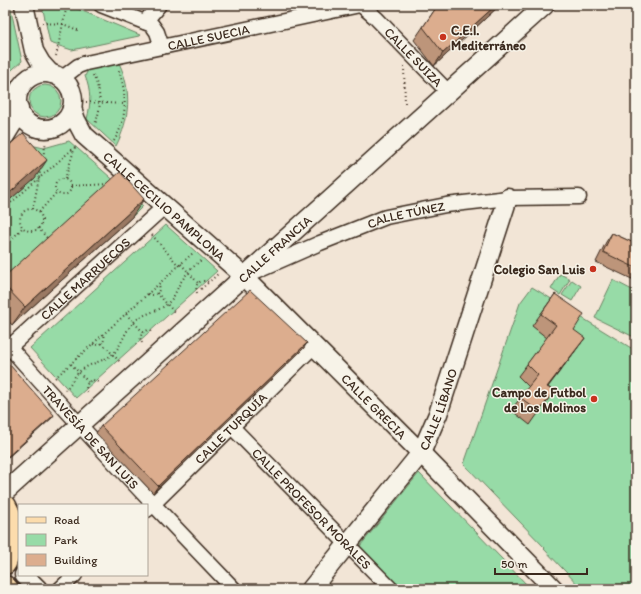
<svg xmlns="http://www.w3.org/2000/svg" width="641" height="594" font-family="Itim,sans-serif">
<rect width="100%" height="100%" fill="#f2e5d6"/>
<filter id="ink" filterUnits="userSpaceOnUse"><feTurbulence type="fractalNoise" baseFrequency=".025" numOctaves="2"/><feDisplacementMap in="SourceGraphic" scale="8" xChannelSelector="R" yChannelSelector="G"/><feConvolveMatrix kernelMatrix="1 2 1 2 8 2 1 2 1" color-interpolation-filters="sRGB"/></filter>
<g filter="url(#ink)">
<g fill="#97dba7" stroke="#698262">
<polygon points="5,5 10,5 22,61 5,76"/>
<polygon points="42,5 68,5 140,35 139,36 72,50 50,43"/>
<path d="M119,63C132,90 130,119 116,146L87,119C91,104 91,91 85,76L88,70L91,69Z"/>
<circle cx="45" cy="101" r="16"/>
<polygon points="21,140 35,146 44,148 69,141 143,206 132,217 5,282 5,204 35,178"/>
<polygon points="166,225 217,271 76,398 30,348"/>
<polygon points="560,274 570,279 560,295 551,289"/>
<polygon points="572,280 581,286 572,301 562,295"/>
<polygon points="613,280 636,292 636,338 595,318"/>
<polygon points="532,287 636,351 636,589 582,589 544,549 545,548 464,464 520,303"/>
<polygon points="419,473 529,587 527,589 401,589 360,546"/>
</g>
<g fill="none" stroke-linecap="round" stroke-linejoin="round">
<defs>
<g id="minor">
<polyline points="101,5 152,25 157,32 162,47"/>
<path id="s1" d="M361,5L376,18L448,92"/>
<polyline points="145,22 159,5"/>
<path id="s2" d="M61,79L78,66L86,63L360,5"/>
<path id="s3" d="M254,272L320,243L386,217L446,205L508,198L579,197"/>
<path id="s4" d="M5,342C79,426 156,508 234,589"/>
<path id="s5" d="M5,351L165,206"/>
<path id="s6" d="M232,427L391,589"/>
<path id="s7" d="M147,510L314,346"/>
<polyline points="60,589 75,575"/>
</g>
<g id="tertiary">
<polyline points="24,5 34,51 41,63 51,74"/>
<circle cx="45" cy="101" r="28"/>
<path id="s8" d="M72,108L76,120L84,135L244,276L421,453L554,589"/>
<polyline points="5,136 13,123 19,109"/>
<path id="s9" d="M5,492L545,5"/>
<polyline points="24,575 38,589"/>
<path id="s10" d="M311,589L421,453L438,414L508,198"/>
</g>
<g id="primary">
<path d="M5,506C17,527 14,542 5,563"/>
<polyline points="5,587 7,589"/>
</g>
</defs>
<use href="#minor" stroke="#3b2a1e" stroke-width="17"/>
<use href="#tertiary" stroke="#3b2a1e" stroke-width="21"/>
<use href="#primary" stroke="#3b2a1e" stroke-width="25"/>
<g stroke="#3b2a1e" stroke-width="2" stroke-dasharray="1 3" stroke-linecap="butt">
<polyline points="42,23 63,24 80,31"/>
<polyline points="56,56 67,5"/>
<polyline points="404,66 405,105"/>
<path d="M93,75C101,92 102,107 95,124"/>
<polyline points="86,102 125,104"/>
<path d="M114,141C128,118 127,93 118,68"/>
<polyline points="43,157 46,142"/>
<circle cx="63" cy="187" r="8"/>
<polyline points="65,179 75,147"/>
<polyline points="71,186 109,184"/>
<polyline points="5,208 75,147"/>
<polyline points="33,209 41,167"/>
<circle cx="31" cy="220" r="11"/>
<polyline points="39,212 57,192"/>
<polyline points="38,228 48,239"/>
<polyline points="152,235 179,266"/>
<polyline points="5,247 23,227"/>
<polyline points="181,264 198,283"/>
<polyline points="201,289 209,282"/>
<polyline points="157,293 175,313"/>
<path d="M197,293L196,287C198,281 203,280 209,282L219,273"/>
<path d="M148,294C155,297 161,292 159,284"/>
<polyline points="126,314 143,332"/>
<polyline points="102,343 120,362"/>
<polyline points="142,343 140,338 142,333 148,330 154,332"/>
<path d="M93,344C101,347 106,341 104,333"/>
<polyline points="71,364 88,382"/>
<polyline points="55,378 194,252"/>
<path d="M65,390C72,384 74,374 83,369C93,362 106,361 115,352C123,342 125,330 135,321C145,312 160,312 169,302C176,296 177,286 183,279C188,271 196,265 202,259"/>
<polyline points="87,392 86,387 88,382 93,380 98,382"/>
</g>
<use href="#minor" stroke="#f7f3e8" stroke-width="14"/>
<use href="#tertiary" stroke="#f7f3e8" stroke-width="18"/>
<use href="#primary" stroke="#fcdcac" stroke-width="22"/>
</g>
<g fill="#bd957a" stroke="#3b2a1e">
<polygon points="438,5 462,9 500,5 434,66 414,40"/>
<polygon points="132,217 12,325 5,317 5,276"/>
<polygon points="612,233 636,244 636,281 596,262 606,242"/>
<polygon points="555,294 574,330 576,350 548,387 554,391 530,425 511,410 529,387 518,376 547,338 532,326"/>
<polygon points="307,343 303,349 153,493 96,433 101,426"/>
</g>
<g fill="#9a7963" stroke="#3b2a1e">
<polygon points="496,5 500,5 434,66 443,53"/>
<polygon points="47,160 35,178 5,204 5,197"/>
<polygon points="144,199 132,217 12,325 25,307"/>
<polygon points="585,338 576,350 538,399 547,387"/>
<polygon points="307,343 303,349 153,493 158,486"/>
<polygon points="54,415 52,418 5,460 5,459"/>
</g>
<g fill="#dcad8e" stroke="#3b2a1e">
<polygon points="438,5 456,5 462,9 467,5 496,5 443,53 423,27"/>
<polygon points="23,133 47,160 5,197 5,149"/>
<polygon points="120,172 144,199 25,307 5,286 5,276"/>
<polygon points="612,233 636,244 636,268 603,252"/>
<polygon points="250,290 307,343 158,486 101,426"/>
<polygon points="555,294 584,314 574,330 585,338 547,387 554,391 539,412 520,397 538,375 527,364 556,325 541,314"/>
<polygon points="9,364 54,415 5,459 5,368"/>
</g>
</g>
<g fill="#c8321e" stroke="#f7f3e8" stroke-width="1.5">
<circle cx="443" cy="37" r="4"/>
<circle cx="593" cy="269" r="4"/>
<circle cx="594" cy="399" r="4"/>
</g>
<g text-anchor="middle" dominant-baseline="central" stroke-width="3" stroke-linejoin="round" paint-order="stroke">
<g font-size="13" font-weight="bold" fill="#3b2a1e" stroke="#f7f3e8" text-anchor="end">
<text x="451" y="30" text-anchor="start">C.E.I.<tspan x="451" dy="15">Mediterráneo</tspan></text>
<text x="585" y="269">Colegio San Luis</text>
<text x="586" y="392">Campo de Futbol<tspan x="586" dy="15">de Los Molinos</tspan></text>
</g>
<g font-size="13" fill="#3b2a1e" stroke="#f7f3e8">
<text stroke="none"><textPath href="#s2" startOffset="155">CALLE SUECIA</textPath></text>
<text stroke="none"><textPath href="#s1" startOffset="74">CALLE SUIZA</textPath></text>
<text stroke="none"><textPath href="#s8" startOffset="137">CALLE CECILIO PAMPLONA</textPath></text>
<text stroke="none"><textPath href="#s3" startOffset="163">CALLE TÚNEZ</textPath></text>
<text stroke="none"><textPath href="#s9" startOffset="363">CALLE FRANCIA</textPath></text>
<text stroke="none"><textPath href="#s5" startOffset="108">CALLE MARRUECOS</textPath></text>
<text stroke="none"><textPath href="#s8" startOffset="427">CALLE GRECIA</textPath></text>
<text stroke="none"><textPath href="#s10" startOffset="222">CALLE LÍBANO</textPath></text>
<text stroke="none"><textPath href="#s7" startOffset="117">CALLE TURQUÍA</textPath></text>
<text stroke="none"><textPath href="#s4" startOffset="128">TRAVESÍA DE SAN LUIS</textPath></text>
<text stroke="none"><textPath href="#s6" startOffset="114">CALLE PROFESOR MORALES</textPath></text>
</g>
</g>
<rect width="641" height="594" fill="none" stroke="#f7f3e8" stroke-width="20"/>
<rect x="10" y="10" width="621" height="574" fill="none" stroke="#3b2a1e" stroke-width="1.5" filter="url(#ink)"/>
<rect x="18" y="504" width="130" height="72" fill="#f7f3e8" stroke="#aca397"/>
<rect x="26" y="517" width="20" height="6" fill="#fcdcac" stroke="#aca397"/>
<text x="54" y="524" font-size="12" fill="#3b2a1e">Road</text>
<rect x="26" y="534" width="20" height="12" fill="#97dba7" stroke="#aca397"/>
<text x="54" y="544" font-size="12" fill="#3b2a1e">Park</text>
<rect x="26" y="554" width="20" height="12" fill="#dcad8e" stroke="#aca397"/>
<text x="54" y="564" font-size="12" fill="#3b2a1e">Building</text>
<path d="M495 568v6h92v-6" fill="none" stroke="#3b2a1e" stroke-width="2"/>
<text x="501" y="568" font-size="12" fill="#3b2a1e" stroke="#f7f3e8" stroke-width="3" paint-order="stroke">50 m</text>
</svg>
